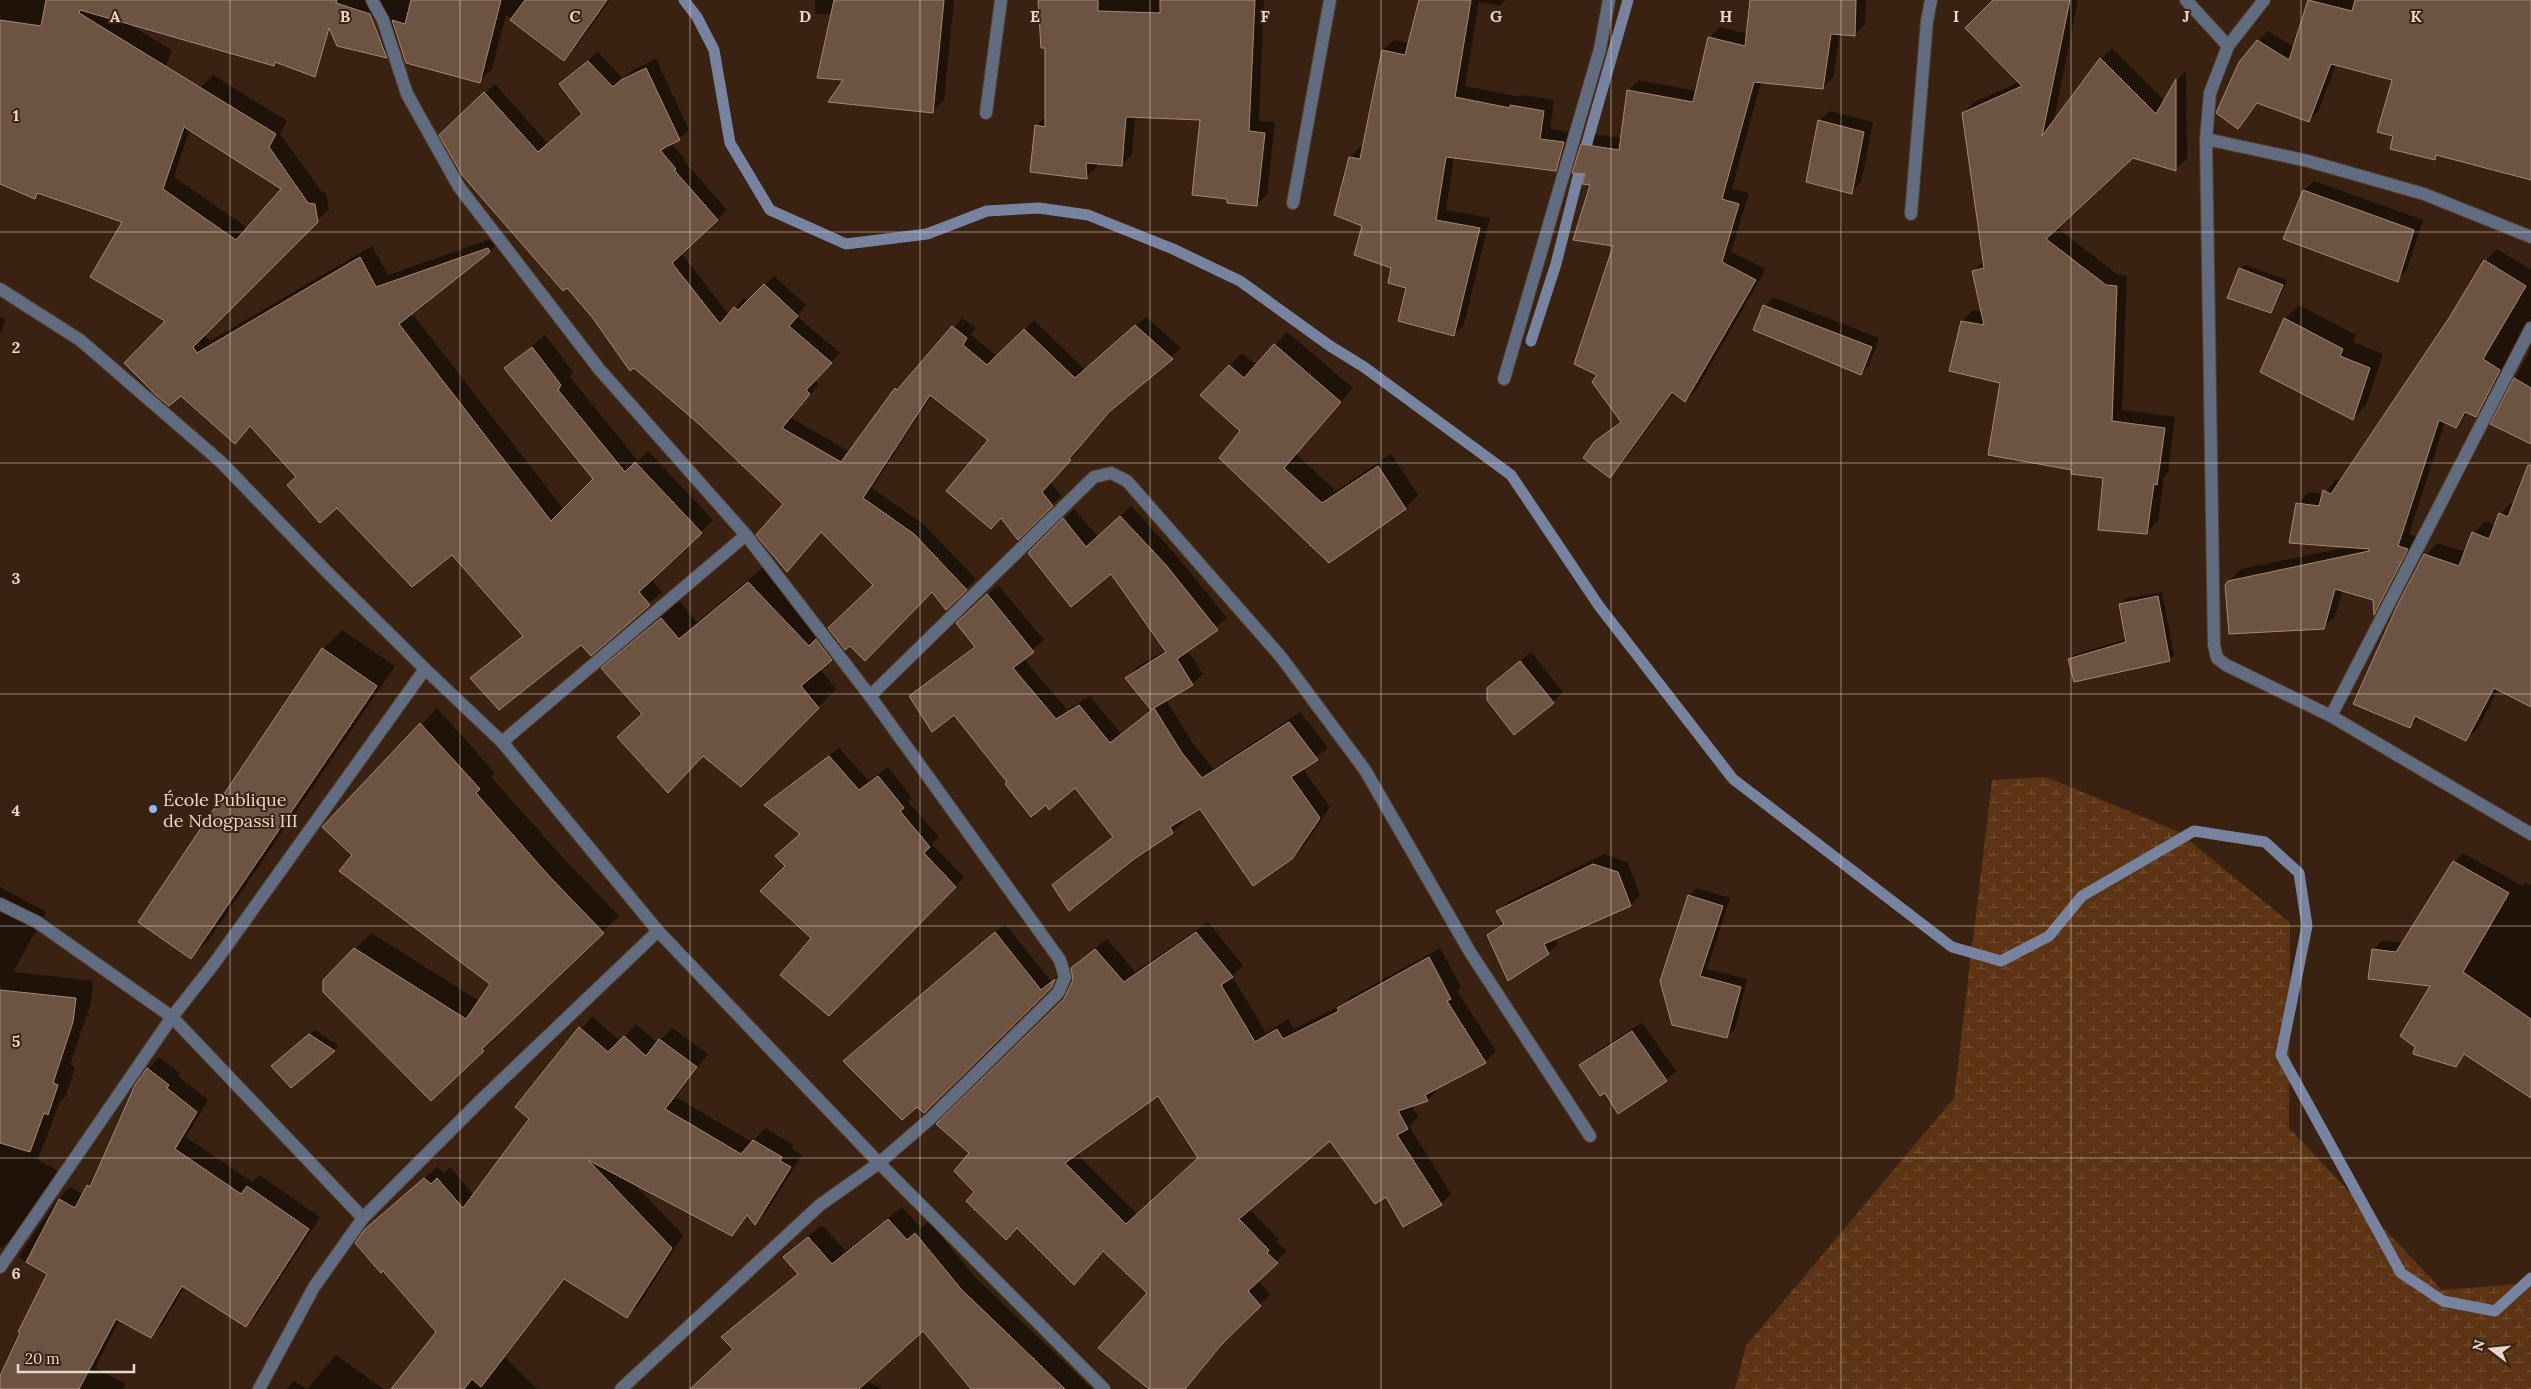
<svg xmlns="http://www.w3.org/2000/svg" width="2531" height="1389" font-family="Lora,serif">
<defs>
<pattern id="wetland-marsh" width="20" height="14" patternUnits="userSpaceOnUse" patternTransform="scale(1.25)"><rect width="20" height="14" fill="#5c3313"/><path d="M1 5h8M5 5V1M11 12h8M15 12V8" fill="none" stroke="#735034"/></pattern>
</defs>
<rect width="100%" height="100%" fill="#392211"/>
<polygon fill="url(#wetland-marsh)" points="2046,777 2179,832 2290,923 2289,1128 2442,1290 2531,1283 2531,1389 1735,1389 1746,1346 1954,1098 1992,780"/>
<g fill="#0007" fill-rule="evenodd">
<path d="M0,0H192L127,23L172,50L164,71L201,87L213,75L287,121L280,134L321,191L326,193L329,209L204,334L210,341L372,246L388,275L500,236L502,239L490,251L412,313L564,510L595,479L505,368L545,335L573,372L570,377L638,461L648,451L713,520L651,579L662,592L591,654L581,643L472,678L523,635L452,553L337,506L297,476L252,425L235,442L167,321L124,221L39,192L34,197L0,183ZM190,129L283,189L248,228L174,177Z"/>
<path d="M333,0H610L576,47L564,59L506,15L492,69L479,81L400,43L387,57ZM375,17L383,42H380L372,18Z"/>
<polygon points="815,0 954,0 944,100 933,111 832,14 815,14"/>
<polygon points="1040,0 1264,0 1259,121 1275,122 1267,194 1257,205 1201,119 1135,116 1132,155 1121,165 1097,163 1097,167 1086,177 1036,126 1046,116 1046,47"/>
<polygon points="1433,0 1506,0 1500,6 1479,2 1465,86 1520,97 1522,95 1554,100 1550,129 1574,132 1566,159 1556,170 1454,157 1446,210 1490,218 1464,324 1454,335 1408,287 1363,225 1350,157 1361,147 1363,147 1383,50 1394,40 1409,43"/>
<polygon points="1751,0 1866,0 1865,24 1855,35 1840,33 1833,77 1823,88 1761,82 1732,189 1749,193 1731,252 1766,269 1696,390 1685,401 1674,392 1620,466 1609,476 1595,443 1621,420 1599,375 1615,245 1592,184 1582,145 1593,134 1622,138 1629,90 1639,80 1697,91 1709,38 1720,27 1747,34"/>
<polygon points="1995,0 2078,0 2053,124 2101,59 2112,48 2165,101 2177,80 2186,71 2187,158 2176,169 2133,157 2057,228 2117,274 2127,276 2122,410 2175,417 2168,472 2164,477 2158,521 2147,532 2104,477 2073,469 2001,382 1962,321 1973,310 1982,312 1974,271 1984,261 1963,113 1974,102 2020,82"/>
<polygon points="2309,0 2531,0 2531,179 2394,79 2336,64 2319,110 2309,120 2259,102 2238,128 2258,41 2268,31 2294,47"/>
<polygon points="598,52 623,79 631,71 656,59 689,130 679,139 671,143 684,158 683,160 727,210 681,253 729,315 744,298 748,301 774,276 806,305 797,316 840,353 814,380 819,384 791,418 850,452 896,389 907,381 962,318 976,328 971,335 998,357 1034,320 1085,370 1146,317 1181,348 1113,407 1077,449 1079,450 1050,482 1061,496 1018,538 990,440 932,395 872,488 923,524 976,579 946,608 932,591 844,647 820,669 836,689 741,786 703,755 643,713 603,668 679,601 697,622 766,565 827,630 874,585 822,531 785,504 593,316 450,126 495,84 548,144 583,113 560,84"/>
<polygon points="1829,111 1873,122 1861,182 1852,192 1819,121"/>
<polygon points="2314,181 2423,220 2407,270 2397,280 2284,238 2304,190"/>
<polygon points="2497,249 2531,270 2531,319 2487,404 2476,416 2469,412 2456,427 2445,422 2409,534 2419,537 2385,602 2375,612 2374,599 2343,590 2335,616 2323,628 2229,582 2241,569 2348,547 2297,504 2309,492 2324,494 2336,479 2340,481 2450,318 2485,261"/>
<polygon points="2245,265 2287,280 2275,307 2271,312 2241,269"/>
<polygon points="1773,297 1879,338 1869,365 1861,374 1755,329 1765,306"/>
<polygon points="2299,305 2356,335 2353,342 2383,354 2366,405 2352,419 2285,319"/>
<polygon points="0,317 6,320 0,333"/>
<polygon points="1287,332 1353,388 1296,454 1336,491 1391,454 1418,495 1406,508 1329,561 1242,431 1202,395 1242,353 1257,365"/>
<polygon points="2531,348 2531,443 2492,424"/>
<polygon points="2531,460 2531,705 2498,689 2478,728 2466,739 2419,717 2410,727 2425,555 2437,543 2466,552 2473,533 2485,521 2496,525 2500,514 2512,502 2515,503"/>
<polygon points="1131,506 1176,555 1227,618 1188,650 1203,674 1192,684 1166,700 1192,742 1213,769 1300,712 1328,748 1302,768 1330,807 1303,847 1292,858 1200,808 1182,819 1183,822 1172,832 1054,885 1113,836 1075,786 1046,804 1008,782 954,713 910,697 975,646 968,613 998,585 1044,640 1023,658 1067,710 1090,696 1121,734 1152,709 1127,678 1137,667 1166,650 1111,572 1030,553 1074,509 1098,537"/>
<polygon points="2162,592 2174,655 2169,660 2069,660 2074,655 2126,639 2120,604 2125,599"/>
<polygon points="342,630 395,666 210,938 191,957 323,649"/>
<polygon points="1531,652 1563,692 1553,702 1488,688"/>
<polygon points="437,708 495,773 491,777 565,860 619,916 497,1032 499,1035 431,1099 355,949 371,933 479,1001 492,984 324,827"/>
<polygon points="839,748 869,781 888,767 912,798 908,802 939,837 932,844 964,877 829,1015 813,938 787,866 776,856 801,834 765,805"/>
<polygon points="2463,853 2522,886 2526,882 2531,885 2531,1096 2466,1054 2456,1065 2432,985 2373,950 2382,941 2403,943 2454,862"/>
<polygon points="1604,854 1627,862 1640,895 1631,905 1555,938 1558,944 1548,953 1488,935 1504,921 1498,911 1508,902"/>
<polygon points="0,887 46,912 13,972 93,981 91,1003 70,1065 75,1067 66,1095 59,1103 38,1160 60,1172 20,1230 2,1248 0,1247"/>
<polygon points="1697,888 1730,898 1707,969 1747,979 1735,1029 1727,1036 1661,981 1689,895"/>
<path d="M1208,922L1243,966L1232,976L1266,1033L1288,1019L1294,1029L1342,1005L1349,998L1440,948L1461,987L1457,991L1496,1051L1485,1062L1437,1087L1438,1089L1428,1100L1411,1105L1418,1117L1409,1126L1451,1194L1441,1204L1387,1195L1331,1139L1249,1209L1279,1239L1276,1242L1287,1251L1258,1280L1270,1295L1233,1332L1185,1389H1150L1149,1293L1104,1250L1018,1227L976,1192L971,1153L1065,999L1074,980L1072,968L1083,957L1107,939L1135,972ZM1159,1094L1199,1157L1137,1214L1077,1154Z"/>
<polygon points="1005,924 1051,981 1062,973 924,1112 855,1052"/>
<polygon points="592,1016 620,1041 636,1024 657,1043 672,1028 708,1054 676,1097 752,1142 765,1128 793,1145 791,1149 802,1155 767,1211 755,1223 749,1215 731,1234 633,1183 683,1235 639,1305 627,1316 565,1279 505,1357 537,1389 392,1389 438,1332 366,1230 437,1167 444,1173 450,1167 474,1195 530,1118 517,1107"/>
<polygon points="1642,1023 1676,1071 1666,1080 1605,1091 1581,1065 1591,1055"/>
<polygon points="315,1030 339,1046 291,1086 277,1061"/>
<polygon points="159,1057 180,1073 178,1076 208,1100 186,1137 252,1182 259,1175 320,1217 257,1314 246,1325 185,1286 162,1325 151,1337 120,1319 95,1368 126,1384 123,1389 0,1389 0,1379 49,1273 18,1257 58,1199 70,1187 83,1194 94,1179 148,1069"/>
<polygon points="902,1207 921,1228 929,1221 974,1276 1092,1389 973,1389 923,1330 867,1381 882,1389 691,1389 734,1349 723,1337 799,1273 785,1257 798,1244 822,1225 846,1251"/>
<polygon points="336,1355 383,1389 307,1389"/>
<polygon points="294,1381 307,1389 286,1389"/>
</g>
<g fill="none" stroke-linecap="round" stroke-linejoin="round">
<g stroke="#78839f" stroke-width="11">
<polyline points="684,0 697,17 714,50 730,143 770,210 846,244 927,234 987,211 1039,208 1088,215 1173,249 1240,281 1330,346 1364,367 1511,475 1599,606 1733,779 1952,947 2001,961 2049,936 2082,896 2194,831 2265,842 2299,873 2307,926 2281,1055 2401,1273 2443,1301 2495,1311 2531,1278"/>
<polyline points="1531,341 1556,264 1583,157 1628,0"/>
</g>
</g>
<g fill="#6d5341" stroke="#a68975" fill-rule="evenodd">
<path d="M46,0H337L336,3L370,14L387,58L337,46L329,28L315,77L275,62L274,66L80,10L79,13L276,134L269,147L308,203L315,204L318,222L193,347L197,353L360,257L376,287L488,248L490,252L399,324L551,521L593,479L504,368L532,347L561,385L558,390L625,472L635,462L702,533L639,592L650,605L591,656L581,645L499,710L470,678L523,636L452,555L412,587L337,508L320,523L287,485L296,477L250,426L235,444L181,396L169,406L156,395L124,363L165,321L90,277L122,222L37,193L35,199L0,184V20L41,26ZM184,127L281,189L236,240L163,189Z"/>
<polygon points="411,0 501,0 480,83 406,63 392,20 405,24"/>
<polygon points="525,0 607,0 564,61 510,20"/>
<polygon points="834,0 944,0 933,113 828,102 843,80 817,78"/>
<polygon points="1038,0 1098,0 1098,11 1160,13 1160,0 1255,0 1249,131 1265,133 1257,206 1227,203 1227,199 1192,195 1200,120 1126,117 1122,166 1086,163 1087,179 1030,172 1035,125 1045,127 1045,48 1041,48"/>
<polygon points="1419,0 1471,0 1455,97 1510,108 1510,105 1544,111 1540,139 1564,142 1556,171 1446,157 1436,220 1480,228 1454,336 1398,321 1406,288 1388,283 1391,268 1354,255 1362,226 1334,215 1349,157 1360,159 1382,50 1405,55"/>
<polygon points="1750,0 1856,0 1855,36 1831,34 1823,89 1754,82 1722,199 1739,204 1722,262 1756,280 1685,402 1672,392 1610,478 1583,458 1594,442 1621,422 1592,382 1597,375 1574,364 1613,246 1573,240 1590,185 1582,184 1585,174 1572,173 1581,144 1619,150 1627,90 1693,102 1708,37 1745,46"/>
<polygon points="1993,0 2070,0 2042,136 2100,58 2156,114 2176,79 2176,171 2133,158 2046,239 2106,285 2117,286 2112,421 2165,428 2157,485 2154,484 2147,534 2098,530 2103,478 2071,474 2072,470 1988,455 2000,383 1949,371 1961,321 1984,325 1972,271 1984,268 1962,113 2022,86 1965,28"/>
<polygon points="2308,0 2352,11 2355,0 2531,0 2531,180 2436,155 2435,160 2390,149 2393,136 2377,132 2392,80 2331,64 2309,122 2257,103 2238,129 2216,113 2239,62 2257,40 2289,60"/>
<polygon points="588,61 613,87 621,80 646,68 680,140 660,150 676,169 674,170 718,220 672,263 720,324 734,307 738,310 764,284 798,316 789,326 832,363 806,390 810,394 782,428 841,462 895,388 897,390 952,326 967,338 963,345 987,365 1024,329 1075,378 1135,325 1173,359 1109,412 1069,459 1071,460 1042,492 1053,506 1018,540 1001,518 991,529 946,491 988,440 930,395 863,498 914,534 967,590 946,610 932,592 865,661 850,646 845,650 828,628 873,585 821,532 787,572 756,535 783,504 700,425 634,368 630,371 592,317 567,288 563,291 462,175 439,135 484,92 538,152 582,114 559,84"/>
<polygon points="1818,120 1864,132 1852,194 1806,182"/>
<polygon points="2303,190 2414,230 2398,282 2283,239"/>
<polygon points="2484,260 2526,286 2483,359 2500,370 2476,417 2465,412 2456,428 2439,420 2398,546 2408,549 2374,615 2373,600 2335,589 2324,629 2229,634 2225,585 2228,581 2369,551 2369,549 2289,543 2296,503 2319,506 2323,490 2331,494 2449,318"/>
<polygon points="2239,268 2283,285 2271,313 2227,298"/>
<polygon points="1763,305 1872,347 1861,375 1753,330"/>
<polygon points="2284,318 2343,349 2340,356 2370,368 2353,420 2260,372"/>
<polygon points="1274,344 1341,402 1284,468 1322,503 1378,466 1406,509 1329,563 1219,458 1240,431 1200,395 1229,365 1244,378"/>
<polygon points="2514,378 2531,388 2531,444 2490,424"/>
<polygon points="2528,465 2531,465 2531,707 2494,688 2466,741 2415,716 2410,728 2353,704 2397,606 2424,554 2459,566 2472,532 2489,539 2499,513 2508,517"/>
<polygon points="1120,516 1166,565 1218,630 1177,659 1193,685 1154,708 1182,753 1202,778 1289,722 1318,760 1291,777 1320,818 1292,859 1253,886 1200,809 1170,827 1173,833 1134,859 1069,911 1052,885 1113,837 1075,788 1049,810 1046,805 1031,817 1005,784 1007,782 954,715 932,732 909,696 975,647 956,623 987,594 1034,652 1013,668 1056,719 1079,705 1110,743 1153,709 1151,710 1125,678 1166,652 1111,574 1071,607 1028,553 1063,518 1086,547"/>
<polygon points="748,582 809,646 816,639 832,660 801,686 819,708 741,787 703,756 668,793 617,737 642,714 601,668 661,618 679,639"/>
<polygon points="2158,596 2170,661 2074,682 2068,659 2126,642 2119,604"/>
<polygon points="322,648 377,686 191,959 138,922"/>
<polygon points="1520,661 1554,703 1514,735 1487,700 1487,688"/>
<polygon points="420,723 480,789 476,793 549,876 604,933 482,1049 484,1051 431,1101 323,992 323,980 354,948 466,1019 490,984 339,871 352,855 322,827"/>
<polygon points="829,756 859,790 878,776 904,808 900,811 930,847 924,853 956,887 829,1016 780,975 811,938 760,891 785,866 775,856 800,834 764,805"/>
<polygon points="2453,861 2509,893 2463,972 2531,1019 2531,1098 2464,1054 2456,1067 2413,1054 2415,1047 2400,1036 2430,986 2368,979 2372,949 2396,952"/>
<polygon points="1593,864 1618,872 1631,906 1544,944 1549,954 1508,981 1487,935 1504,924 1496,911"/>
<polygon points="1688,895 1723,906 1700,976 1741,987 1727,1038 1672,1025 1660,981"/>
<polygon points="995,932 1041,990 1055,979 1051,988 925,1112 924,1113 917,1107 902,1120 843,1061"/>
<path d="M1196,932L1233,977L1221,985L1255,1042L1277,1029L1283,1039L1339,1011L1337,1008L1429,957L1451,999L1447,1001L1486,1063L1425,1095L1428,1101L1398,1111L1408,1129L1397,1135L1442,1205L1403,1227L1386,1197L1375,1204L1330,1141L1239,1219L1269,1250L1267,1253L1278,1263L1248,1291L1261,1306L1222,1344L1185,1389H1149L1098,1348L1147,1293L1103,1251L1074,1285L1017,1228L1006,1240L966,1201L974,1192L954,1171L969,1153L936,1124L1064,999L1073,980L1071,968L1095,949L1124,982ZM1158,1096L1198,1158L1126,1224L1065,1163Z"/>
<polygon points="0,990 76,998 73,1022 53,1083 58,1085 48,1115 44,1113 30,1152 0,1143"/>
<polygon points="579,1027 608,1052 624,1036 646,1056 659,1039 697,1067 665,1109 741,1154 753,1140 782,1157 780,1161 791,1167 755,1225 747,1215 732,1236 588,1160 672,1248 627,1318 564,1279 481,1387 472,1379 464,1389 391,1389 436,1332 383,1271 381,1273 355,1243 365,1229 424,1178 431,1184 437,1178 463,1208 529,1119 515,1107"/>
<polygon points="1632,1031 1667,1081 1618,1114 1605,1093 1600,1096 1579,1065"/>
<polygon points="309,1034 335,1051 291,1088 271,1066"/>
<polygon points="147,1068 169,1085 167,1088 197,1112 175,1149 241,1194 247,1186 309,1229 246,1327 182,1286 151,1338 116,1319 79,1389 0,1389 0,1376 20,1333 18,1332 47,1274 26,1262 59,1199 75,1208 87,1185 90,1187 135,1085"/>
<polygon points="888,1219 907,1240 915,1233 961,1289 1065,1389 971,1389 923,1331 859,1389 690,1389 733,1349 721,1337 798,1274 783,1257 808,1237 832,1264"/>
</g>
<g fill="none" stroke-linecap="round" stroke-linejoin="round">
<defs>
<g id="minor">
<polyline points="372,0 383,20 407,94 459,187 599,369 746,535 870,696 1060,960 1065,977 1058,993 931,1118 879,1163 820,1205 621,1389"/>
<polyline points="2186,0 2228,46"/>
<polyline points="2264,0 2228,46 2210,93 2206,139 2214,645 2217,658 2226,665 2331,716 2531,834"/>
<polyline points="986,113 1001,0"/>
<polyline points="2206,139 2308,161 2424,194 2531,237"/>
<polyline points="1293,203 1330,0"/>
<polyline points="1911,214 1927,21 1931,0"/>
<polyline points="0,289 80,340 221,462 326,571 425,669"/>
<polyline points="1504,379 1600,49 1609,0"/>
<polyline points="870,696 1094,477 1111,473 1127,481 1281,657 1365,770 1470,952 1590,1136"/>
<polyline points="2331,716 2531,328"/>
<polyline points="502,742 746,535"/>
<polyline points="0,904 37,922 172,1017 363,1218"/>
<polyline points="0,1267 172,1017 213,965 425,669 502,742 658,931 879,1163 1104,1389"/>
<polyline points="259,1389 314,1287 363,1218 483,1098 658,931"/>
</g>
</defs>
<use href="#minor" stroke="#553f2f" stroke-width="14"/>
<use href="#minor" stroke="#616c80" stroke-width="12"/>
</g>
<path fill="none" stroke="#e7d7cd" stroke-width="1" stroke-opacity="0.55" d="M230,0V1389M460,0V1389M690,0V1389M920,0V1389M1150,0V1389M1381,0V1389M1611,0V1389M1841,0V1389M2071,0V1389M2301,0V1389M0,232H2531M0,463H2531M0,694H2531M0,926H2531M0,1158H2531"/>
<circle fill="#92b7fd" stroke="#392211" stroke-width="2" cx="153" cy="809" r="5"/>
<g text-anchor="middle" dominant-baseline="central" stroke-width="4" stroke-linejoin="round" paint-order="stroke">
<g font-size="18" fill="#e7d7cd" stroke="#392211" text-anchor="start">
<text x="163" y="799">École Publique<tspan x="163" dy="21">de Ndogpassi III</tspan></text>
</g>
</g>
<g font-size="16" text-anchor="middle" font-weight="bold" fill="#e7d7cd" stroke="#392211" stroke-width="4" stroke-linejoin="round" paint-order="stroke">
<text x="115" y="22">A</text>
<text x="345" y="22">B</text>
<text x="575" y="22">C</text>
<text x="805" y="22">D</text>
<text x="1035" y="22">E</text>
<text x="1265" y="22">F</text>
<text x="1496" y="22">G</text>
<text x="1726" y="22">H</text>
<text x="1956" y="22">I</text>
<text x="2186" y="22">J</text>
<text x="2416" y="22">K</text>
<text x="16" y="121">1</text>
<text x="16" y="353">2</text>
<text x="16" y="584">3</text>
<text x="16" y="816">4</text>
<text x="16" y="1047">5</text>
<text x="16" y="1279">6</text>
</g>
<g transform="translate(2491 1349) rotate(286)" stroke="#392211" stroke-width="4" paint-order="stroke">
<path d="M0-4L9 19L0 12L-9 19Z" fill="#e7d7cd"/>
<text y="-8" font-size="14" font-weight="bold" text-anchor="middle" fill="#e7d7cd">N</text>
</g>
<path d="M18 1364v8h116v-8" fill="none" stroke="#e7d7cd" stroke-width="2.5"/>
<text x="25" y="1364" font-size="15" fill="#e7d7cd" stroke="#392211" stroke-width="4" paint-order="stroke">20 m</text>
</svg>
